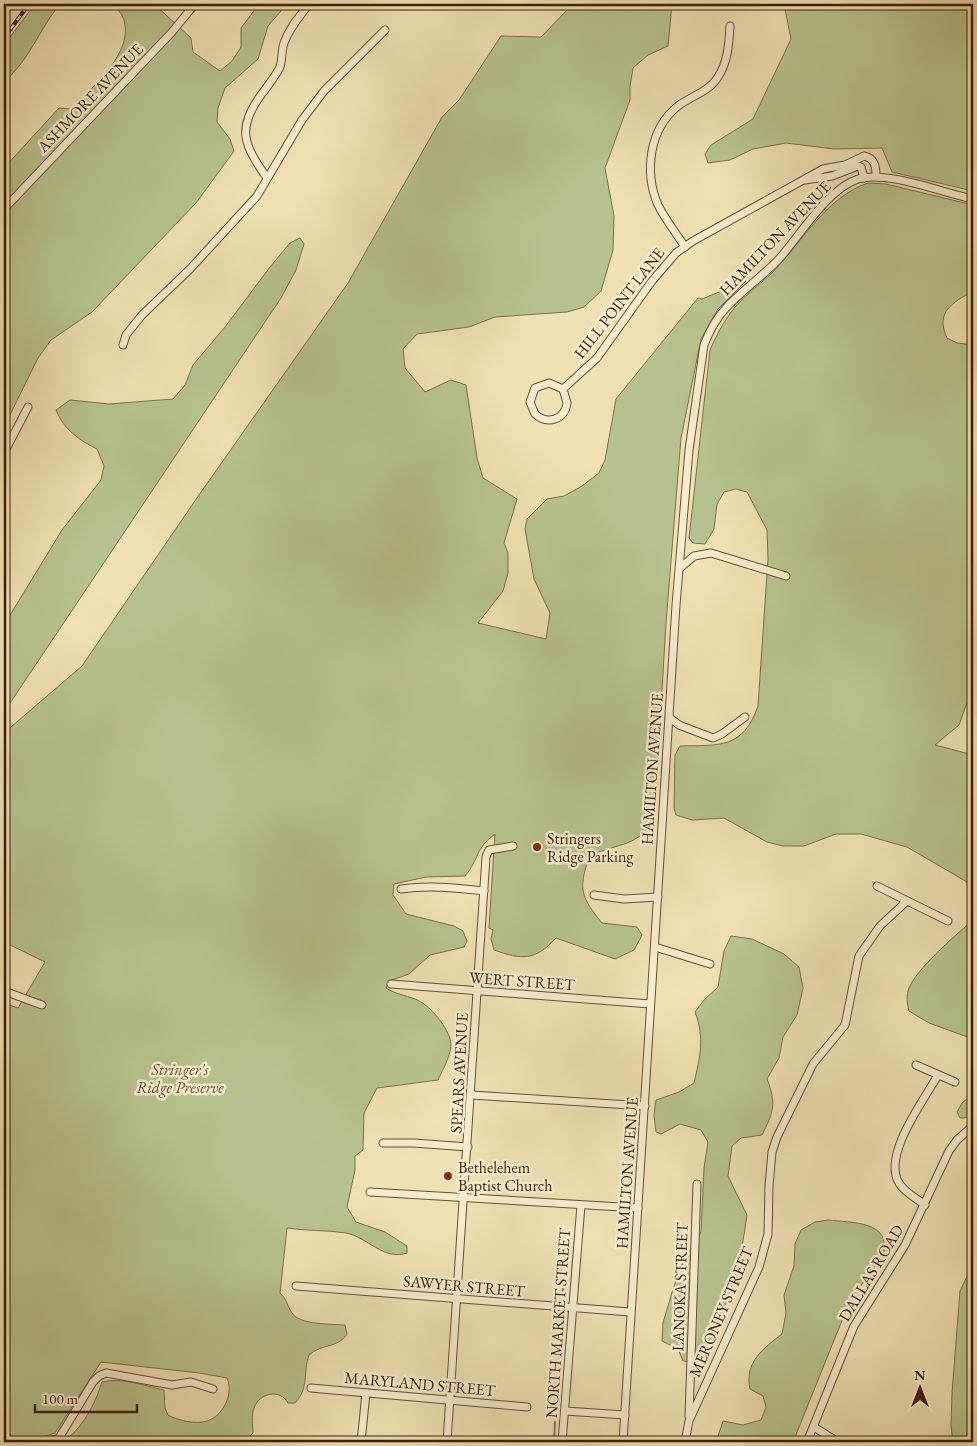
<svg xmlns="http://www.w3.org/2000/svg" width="977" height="1446" font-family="'EB Garamond',serif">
<rect width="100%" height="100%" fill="#efe1b3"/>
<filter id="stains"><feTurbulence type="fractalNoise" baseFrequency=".004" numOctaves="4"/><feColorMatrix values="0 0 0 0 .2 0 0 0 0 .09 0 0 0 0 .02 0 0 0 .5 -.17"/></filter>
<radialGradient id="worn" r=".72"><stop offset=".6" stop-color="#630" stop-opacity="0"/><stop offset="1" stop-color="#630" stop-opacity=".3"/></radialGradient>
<g fill="#b7c38e" stroke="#7a704a">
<path d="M35,4H60C38,31 31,58 4,82V45Z"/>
<path d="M111,4H154L191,38L193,52L220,71L232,61L241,47V28L259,4H287L268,26L258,59L225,88L218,108L217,122L230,139L234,151L196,203L92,312L51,340L38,358L4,427V168L59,108L71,109C93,86 138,50 122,15C120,11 114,7 111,4Z"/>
<path d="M573,4H672L668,46L648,55L633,68L630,86V100L605,168L614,216L613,250L601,291L584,307L567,312L495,317L469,327L417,334L403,349L405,368L425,392L451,380L466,385L477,458L483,478L517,499L504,543L508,553V573L503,591L478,623L546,639L550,613L534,579L525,529L527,519L547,499L564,496L582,486L599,473L605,460L616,399L698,298L702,299L746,281L718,309L701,339L681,438L666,623L655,809C652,816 650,825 645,831C632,847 606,846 589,857C578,890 581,897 602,923L637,927L642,935L634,950L615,959L556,938C535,961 522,960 494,950L491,939L493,930L489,928L495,834C474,850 480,858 465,876L426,877L394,884L393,895L406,914L454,926L463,931L467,941L464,947L430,955L409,974L389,981L386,988C396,994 404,995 415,999C429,1004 446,1025 450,1039C454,1051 443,1069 438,1080L377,1088L364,1113L363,1150L355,1156V1170L347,1207L356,1222L385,1232L407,1246V1253C383,1261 368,1237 346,1233C328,1230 306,1231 287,1228L280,1293C288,1301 286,1304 292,1313C299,1325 332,1324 345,1325L347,1334C339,1348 320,1344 309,1355C303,1372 309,1389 295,1403H288C280,1388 259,1393 254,1408C251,1416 253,1425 253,1433L247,1439L237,1442H62C82,1430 95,1404 102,1382C122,1377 145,1386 164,1390L165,1408L168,1415C177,1420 196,1425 207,1421C223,1416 234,1394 227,1378L199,1373L101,1362L55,1433L29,1442H4V1003L18,1008L45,962L4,942V787L6,786L4,783V733L82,666L199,495L348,283L442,117L459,100L501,36L541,37Z"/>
<polygon points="784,4 973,4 973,191 892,172 882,148 834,149 786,143 753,149 730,160 708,163 705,154 711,145 753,119 791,39"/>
<path d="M868,183L886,184L973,205V257L971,259L973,291C952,303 935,312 947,338L957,343L973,345V686L959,725L935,745L973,755L971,759L973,774V1039L929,1023L909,1011C907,1004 906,995 909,988C916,970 954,936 970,923L971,911L967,882L907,847L861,834H836L804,846H783L767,842L724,818L692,820L676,815L674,808L675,755L680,746C720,745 743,749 758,706L768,559L767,530L747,492L736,489L724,492L717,504L714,529L705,544L693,543L689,538L710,350C717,334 724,321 735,307C746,294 762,283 774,271C802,241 828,196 868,183Z"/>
<path d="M300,238L304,244L296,270L281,298L4,712V625L62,530L101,480L104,466L97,449C79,440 64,430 56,410L70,400L109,404L173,399L185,385L193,365L225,327L270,267L290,243Z"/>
<path d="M731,936L752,939L784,954L799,967L803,988L797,1015L783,1037L779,1058L767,1079C777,1104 773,1113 762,1135L741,1138L732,1146L728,1176L747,1215L744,1235L738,1268L711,1345L702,1362L683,1361L678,1349L662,1341L663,1323L673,1289L683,1262L701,1232L704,1168L708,1142L701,1130L680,1124L661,1134L656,1132L654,1115L656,1100L679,1092L694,1083C700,1057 705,1038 695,1012L704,1000L718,987L724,951Z"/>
<polygon points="973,1094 973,1111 965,1118 960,1118 957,1112 962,1103"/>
<path d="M828,1220C851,1223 893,1220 883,1256L853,1296L843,1318L793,1442H716L723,1421L743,1425L761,1420L766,1407L763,1396L750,1389C744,1362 764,1348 782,1334L786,1313L784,1295L794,1266L795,1244L801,1230L815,1222Z"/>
<polygon points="973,1264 973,1442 953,1442 951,1426 952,1393 960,1291"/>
</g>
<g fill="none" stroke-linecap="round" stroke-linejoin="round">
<g stroke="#787b71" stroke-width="2">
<polyline points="4,5 5,4"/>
<polyline points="563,1280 563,1300"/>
<polyline points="556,1413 563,1313"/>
<polyline points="554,1442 555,1422"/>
</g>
<defs>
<g id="minor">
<path d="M267,178C244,145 236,129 261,95C267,87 274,78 279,69C283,61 281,51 284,43C289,28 300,16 309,4"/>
<polyline points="805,180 832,176 858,166 861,167 864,178"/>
<polyline points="4,209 172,32 195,4"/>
<path d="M685,247C676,233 665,219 658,205C644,172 649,129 678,106C691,96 709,92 718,77C728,62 729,43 730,26"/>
<polyline points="123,345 126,335 142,315 190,269 257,196 302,120 324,91 385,30"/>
<path d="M563,389L549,383L535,388L530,402L535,414C547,425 565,420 567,403L563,389L597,358L652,281L676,253L693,241L823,169L845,165L864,156C875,158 876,167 876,176"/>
<polyline points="4,453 28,407"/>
<polyline points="680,568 694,556 711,553 786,576"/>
<polyline points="670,718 679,725 713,738 722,734 745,717"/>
<polyline points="877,886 948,921"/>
<path d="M401,889C429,885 456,888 484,891"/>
<polyline points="594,895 624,899 658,897"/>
<polyline points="655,947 710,964"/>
<polyline points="391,984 650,1004"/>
<polyline points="4,991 42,1005"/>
<polyline points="916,1065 955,1082"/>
<polyline points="472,1095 645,1106"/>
<polyline points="383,1143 414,1143 468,1147"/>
<polyline points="370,1192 638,1208"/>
<path d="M925,1205C916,1198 904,1192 899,1183C882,1155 924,1100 938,1075"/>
<polyline points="296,1286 630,1312"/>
<polyline points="311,1388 527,1407"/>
<polyline points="565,1411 625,1415"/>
<polyline points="689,1416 697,1184"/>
<polyline points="814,1427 838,1442"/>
<polyline points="46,1442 59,1438 93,1382 99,1376 106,1373 172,1385 191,1382 213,1389"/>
<polyline points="361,1442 366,1393"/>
<polyline points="447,1442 486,857 489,850 513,846"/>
<polyline points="562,1442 581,1205"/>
<path d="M623,1442L676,605L689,450L704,345C709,332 716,319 725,309C741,291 762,277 778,260C800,236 827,189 858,179C886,170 943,193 973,199"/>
<polyline points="685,1442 689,1421 759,1267 768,1234 769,1186 772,1152 777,1137 813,1064 845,1025 859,956 880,926 907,901"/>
<polyline points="807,1442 854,1326 905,1245 949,1151 957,1140 973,1126"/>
</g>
</defs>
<use href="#minor" stroke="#694e31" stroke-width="9"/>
<use href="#minor" stroke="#f5ecce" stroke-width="7"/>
<defs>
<polyline id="rail" points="4,38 29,4"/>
</defs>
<use href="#rail" stroke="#3c1d06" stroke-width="4"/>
<use href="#rail" stroke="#f5ecce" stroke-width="2" stroke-dasharray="5.5" stroke-linecap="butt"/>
</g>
<g fill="#8f2418" stroke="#f5ecce" stroke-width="2">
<circle cx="537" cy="847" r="5"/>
<circle cx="448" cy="1176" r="5"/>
</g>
<g text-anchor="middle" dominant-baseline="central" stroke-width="5" stroke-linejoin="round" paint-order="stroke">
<g font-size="16" fill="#3c1d06" stroke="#f5ecce">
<text transform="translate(90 98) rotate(-46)">ASHMORE AVENUE</text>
<text transform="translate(775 238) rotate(-46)">HAMILTON AVENUE</text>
<text transform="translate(619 303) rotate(-52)">HILL POINT LANE</text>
<text transform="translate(652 769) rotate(-86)">HAMILTON AVENUE</text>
<text transform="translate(522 981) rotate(4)">WERT STREET</text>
<text transform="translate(459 1073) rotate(-87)">SPEARS AVENUE</text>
<text transform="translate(627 1173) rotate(-86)">HAMILTON AVENUE</text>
<text transform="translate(871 1273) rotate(-59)">DALLAS ROAD</text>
<text transform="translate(464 1286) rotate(5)">SAWYER STREET</text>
<text transform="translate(680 1287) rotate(-88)">LANOKA STREET</text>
<text transform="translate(721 1312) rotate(-67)">MERONEY STREET</text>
<text transform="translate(558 1323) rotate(-86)">NORTH MARKET STREET</text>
<text transform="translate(420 1384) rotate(5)">MARYLAND STREET</text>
</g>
<g font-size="16" fill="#3c1d06" stroke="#f5ecce" text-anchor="start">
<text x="547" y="838">Stringers<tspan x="547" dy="18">Ridge Parking</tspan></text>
<text x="458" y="1167">Bethelehem<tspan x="458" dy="18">Baptist Church</tspan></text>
</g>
<g font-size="16" font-style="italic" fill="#614f2f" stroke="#f5ecce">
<text x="180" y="1069">Stringer's<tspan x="180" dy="18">Ridge Preserve</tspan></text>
</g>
</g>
<rect width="977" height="1446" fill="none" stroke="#efe1b3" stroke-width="20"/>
<rect x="5" y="5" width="967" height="1436" fill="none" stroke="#3c1d06" stroke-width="2.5"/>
<rect x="10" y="10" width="957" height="1426" fill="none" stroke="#3c1d06"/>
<g transform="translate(920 1388)" stroke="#f5ecce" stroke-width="4" paint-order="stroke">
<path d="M0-4L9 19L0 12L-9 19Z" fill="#3c1d06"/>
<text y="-8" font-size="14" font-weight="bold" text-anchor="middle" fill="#3c1d06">N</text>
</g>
<path d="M35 1404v8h102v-8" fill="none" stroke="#3c1d06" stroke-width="2.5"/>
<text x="42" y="1404" font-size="15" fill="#3c1d06" stroke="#f5ecce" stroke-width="4" paint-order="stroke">100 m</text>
<rect width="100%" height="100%" filter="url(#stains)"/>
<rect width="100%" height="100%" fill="url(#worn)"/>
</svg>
